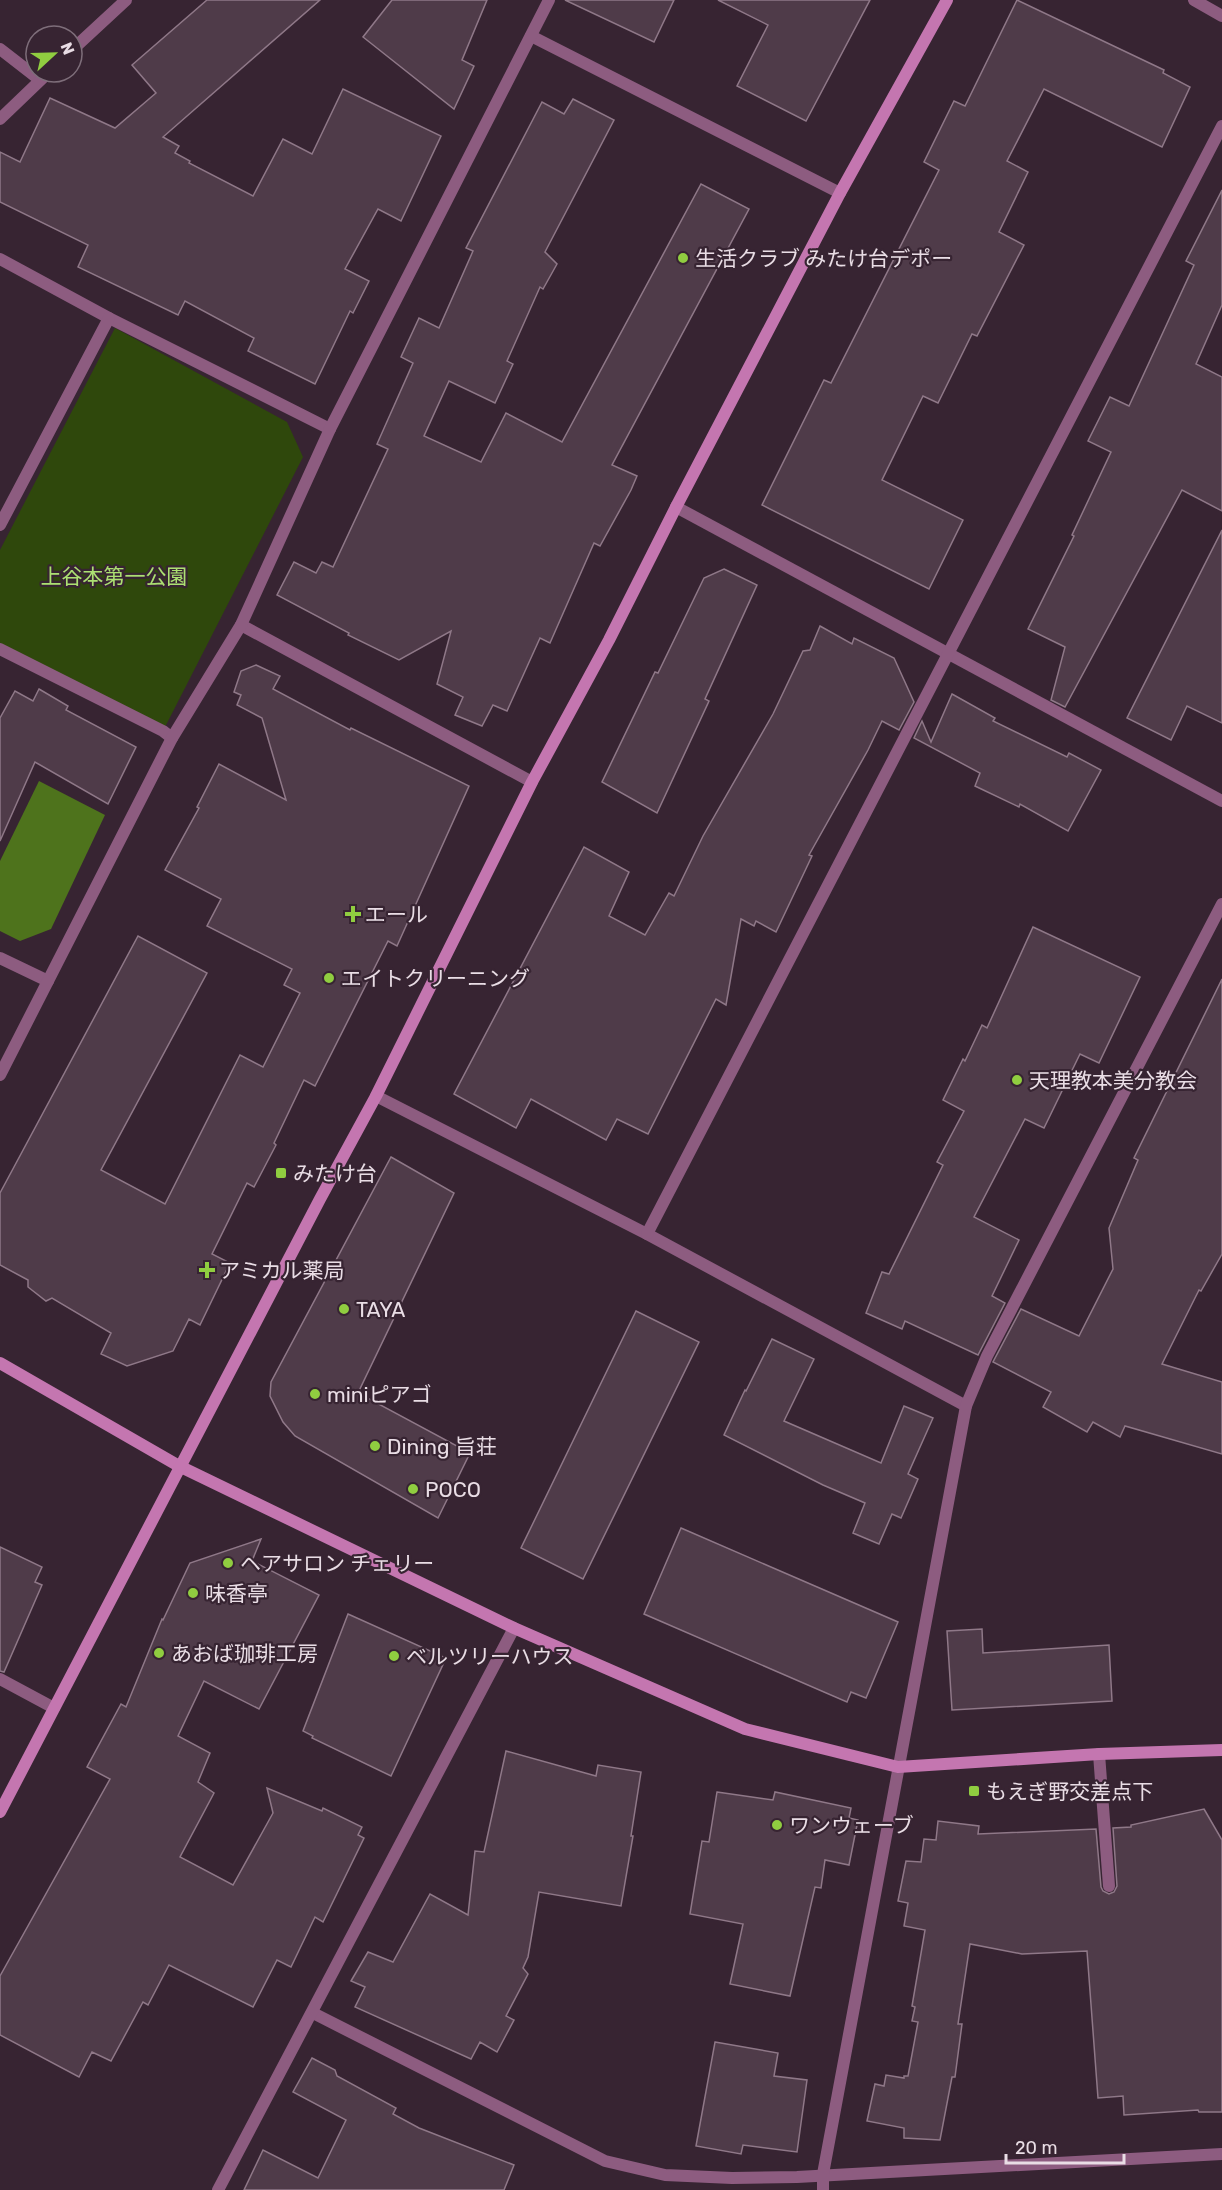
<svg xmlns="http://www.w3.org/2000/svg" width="1222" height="2190" font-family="Rubik,'Noto Sans JP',sans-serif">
<rect width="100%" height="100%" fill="#372432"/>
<polygon fill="#2f480c" points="115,328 287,422 303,457 163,731 0,649 0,550"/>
<polygon fill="#4e731c" points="39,781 105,815 51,929 20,941 0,931 0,861"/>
<g fill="#4f3b49" stroke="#8f7888" stroke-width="1.5">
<polygon points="207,0 320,0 163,137 179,146 175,153 190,161 189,163 253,196 283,139 312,154 343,89 441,136 401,221 378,209 345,269 369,281 353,313 350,311 315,384 248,351 254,338 185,301 178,315 78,267 88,245 0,202 0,152 20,162 50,98 115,128 156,93 132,65"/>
<polygon points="392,0 487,0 462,60 474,66 454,109 363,37"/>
<polygon points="565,0 674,0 654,42"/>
<polygon points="718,0 870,0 806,121 737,86 768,25"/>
<polygon points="1017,0 1164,70 1163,73 1190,87 1162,147 1044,89 1007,161 1028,172 999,232 1024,245 977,336 972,334 938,403 923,396 882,480 963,520 929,589 762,505 824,380 831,383 939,170 924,162 954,101 965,106"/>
<polygon points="573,99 614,120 545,252 557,264 543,289 540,287 507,361 513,364 495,403 449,381 424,436 481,462 506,413 562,442 701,184 749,209 612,465 637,476 631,490 600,546 594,543 550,643 540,638 507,711 493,705 482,726 455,715 463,697 437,684 451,631 399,660 348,635 349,633 277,595 294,562 316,573 322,562 333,567 388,449 377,444 413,363 401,357 419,318 439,328 473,251 466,248 542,102 564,114"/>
<polygon points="1222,190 1222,305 1196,364 1222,377 1222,511 1182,490 1065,707 1051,700 1065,647 1028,629 1074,536 1072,535 1111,452 1088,441 1110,397 1129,406 1194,265 1186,261"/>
<polygon points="1222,530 1222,723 1187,706 1171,740 1127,718"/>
<polygon points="724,569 757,585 705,699 709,701 657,813 602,782 655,672 658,673 704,578"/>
<polygon points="820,626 852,644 854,638 894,658 914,702 899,730 882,721 868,750 809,855 812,856 776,932 756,921 754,926 741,919 726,1005 716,999 648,1134 617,1119 606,1140 531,1099 516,1128 454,1094 584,847 629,872 609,916 645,935 669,893 674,896 703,836 773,714 803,651 810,650"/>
<polygon points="256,665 280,676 273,689 350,730 351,728 469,786 397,946 388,941 315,1086 304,1080 274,1143 276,1145 254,1187 247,1183 212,1254 230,1263 200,1325 189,1319 173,1351 127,1366 101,1354 111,1333 52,1298 46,1301 28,1287 28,1280 0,1265 0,1193 138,936 207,973 101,1170 165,1204 240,1055 263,1067 300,993 284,985 292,969 207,926 221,899 165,870 199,808 197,807 219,764 286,800 262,718 237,705 241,695 234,692 241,671"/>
<polygon points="39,689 68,706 66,710 136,747 108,804 35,762 0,841 0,718 15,691 33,701"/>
<polygon points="952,694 995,718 993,721 1067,757 1069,753 1101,770 1068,831 1020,804 1019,807 975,786 980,773 914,738 922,721 931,742"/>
<polygon points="1033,927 1140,977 1099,1063 1080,1054 1044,1128 1025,1119 974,1217 1019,1240 992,1296 1005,1303 978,1355 905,1321 902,1329 866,1313 882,1272 889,1274 943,1165 937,1162 964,1111 943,1100 963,1059 965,1061 982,1025 987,1028"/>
<polygon points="1222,979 1222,1254 1201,1291 1199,1290 1162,1364 1222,1382 1222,1454 1125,1426 1120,1437 1093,1422 1087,1432 1043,1407 1051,1392 993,1362 1021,1309 1079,1336 1113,1269 1109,1228 1138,1160 1134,1158"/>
<polygon points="391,1157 454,1193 358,1393 470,1453 438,1518 295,1436 283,1422 270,1396 271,1382"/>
<polygon points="636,1311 699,1342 583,1579 521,1548"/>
<polygon points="772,1339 814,1359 784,1421 881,1463 904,1406 933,1418 908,1474 918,1479 901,1518 892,1514 879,1544 853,1533 865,1503 823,1485 724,1435 745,1390 746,1391"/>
<polygon points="681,1528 898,1622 866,1698 851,1692 847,1702 644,1614"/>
<polygon points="261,1539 252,1561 319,1595 259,1709 204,1681 178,1736 210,1753 198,1782 214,1793 180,1857 233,1885 273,1813 267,1788 322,1811 323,1808 362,1827 358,1835 364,1838 323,1922 315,1917 291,1967 277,1960 253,2007 169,1965 148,2005 143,2002 111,2061 92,2052 79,2077 0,2035 0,1976 110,1779 87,1767 121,1704 126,1707 162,1619 163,1620 190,1563"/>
<polygon points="0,1547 42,1567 35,1582 42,1585 4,1672 0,1671"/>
<polygon points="348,1614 446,1658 391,1776 312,1738 313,1736 303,1731"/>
<polygon points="982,1629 983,1653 1109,1645 1112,1701 952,1710 947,1631"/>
<polygon points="506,1751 596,1776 598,1765 641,1772 631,1836 633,1836 621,1906 539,1892 528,1957 523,1968 528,1974 506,2016 514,2020 497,2052 480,2042 471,2059 355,2007 365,1987 351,1981 368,1952 393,1962 430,1894 468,1915 475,1851 484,1852"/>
<polygon points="717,1792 773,1800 775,1792 851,1808 849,1818 858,1820 849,1865 825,1860 821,1888 815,1887 790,1996 730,1984 743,1924 690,1914 702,1841 709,1842"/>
<polygon points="1204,1809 1222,1840 1222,2112 1199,2112 1198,2110 1124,2115 1123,2096 1098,2098 1087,1951 1022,1954 970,1944 958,2024 962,2024 955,2077 952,2077 940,2140 904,2138 904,2128 867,2121 875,2084 884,2086 886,2075 904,2078 904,2076 908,2076 918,2022 912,2021 915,2007 912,2006 925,1930 904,1926 908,1903 898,1901 906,1861 921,1862 924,1839 936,1840 938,1821 979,1826 978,1834 1096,1829 1101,1887 1103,1891 1109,1894 1114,1892 1117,1886 1113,1828 1131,1827 1131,1825"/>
<polygon points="715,2042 778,2053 774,2076 807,2080 797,2152 743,2145 741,2154 696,2146"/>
<polygon points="312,2058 335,2070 337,2076 396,2108 393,2114 419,2128 514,2165 504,2190 244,2190 263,2150 318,2178 346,2120 293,2092"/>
</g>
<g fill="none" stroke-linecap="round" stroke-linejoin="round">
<polyline stroke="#8d5c80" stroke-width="12" points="1099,1754 1109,1886"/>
<g stroke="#8d5c80" stroke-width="12">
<polyline points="1194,0 1222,16"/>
<polyline points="531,36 840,193"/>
<polyline points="0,49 40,80"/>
<polyline points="72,50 126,0"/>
<polyline points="0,119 49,72"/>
<polyline points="0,259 109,318 330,429"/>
<polyline points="676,507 1222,801"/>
<polyline points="0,525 109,318"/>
<polyline points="241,625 532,782"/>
<polyline points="0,649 163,731 172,738"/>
<polyline points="0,958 48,981"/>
<polyline points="0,1075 172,738 241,625 330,429 549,0"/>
<polyline points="376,1096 647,1234 966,1406"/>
<polyline points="647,1234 1222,126"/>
<polyline points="0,1679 54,1708"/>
<polyline points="313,2013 605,2161 665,2175 732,2178 797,2177 1222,2154"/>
<polyline points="218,2190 514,1628"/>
<polyline points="823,2190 823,2174 966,1406 987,1356 1222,904"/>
</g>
<g stroke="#c476b0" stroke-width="12">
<polyline points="0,1363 179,1466 514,1628 745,1729 898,1767 1099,1754 1222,1750"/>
<polyline points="0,1812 320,1199 376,1096 532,782 609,640 676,507 840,193 947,0"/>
</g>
</g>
<g fill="#90cd40" stroke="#372432" stroke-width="2">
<circle cx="683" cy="258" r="6"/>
<path d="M350 905h6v6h6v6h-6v6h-6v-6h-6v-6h6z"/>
<circle cx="329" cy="978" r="6"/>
<circle cx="1017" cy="1080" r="6"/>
<rect x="275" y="1167" width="12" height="12" rx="3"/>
<path d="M204 1261h6v6h6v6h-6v6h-6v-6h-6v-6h6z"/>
<circle cx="344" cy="1309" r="6"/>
<circle cx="315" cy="1394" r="6"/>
<circle cx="375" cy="1446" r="6"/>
<circle cx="413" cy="1489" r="6"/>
<circle cx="228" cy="1563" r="6"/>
<circle cx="193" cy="1593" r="6"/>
<circle cx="159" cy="1653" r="6"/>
<circle cx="394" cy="1656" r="6"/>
<rect x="968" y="1785" width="12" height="12" rx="3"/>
<circle cx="777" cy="1825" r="6"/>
</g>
<g text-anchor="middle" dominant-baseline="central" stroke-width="4.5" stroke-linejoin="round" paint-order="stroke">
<g font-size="21" fill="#e9dde5" stroke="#372432" text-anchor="start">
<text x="695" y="258">生活クラブ みたけ台デポー</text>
<text x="365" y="914">エール</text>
<text x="341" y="978">エイトクリーニング</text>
<text x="1029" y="1080">天理教本美分教会</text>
<text x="293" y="1173">みたけ台</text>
<text x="219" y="1270">アミカル薬局</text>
<text x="356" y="1309">TAYA</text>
<text x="327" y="1394">miniピアゴ</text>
<text x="387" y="1446">Dining 旨荘</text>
<text x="425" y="1489">POCO</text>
<text x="240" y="1563">ヘアサロン チェリー</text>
<text x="205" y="1593">味香亭</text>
<text x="171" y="1653">あおば珈琲工房</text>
<text x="406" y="1656">ベルツリーハウス</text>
<text x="986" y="1791">もえぎ野交差点下</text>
<text x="789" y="1825">ワンウェーブ</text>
</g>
<g font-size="21" fill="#ace072" stroke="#372432">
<text x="114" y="576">上谷本第一公園</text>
</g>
</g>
<g transform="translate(54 54) rotate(68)"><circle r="28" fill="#372432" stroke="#7e6e7a" stroke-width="1.5"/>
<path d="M0-4.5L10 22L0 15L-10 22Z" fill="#90cd40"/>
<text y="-9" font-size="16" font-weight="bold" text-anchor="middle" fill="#e9dde5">N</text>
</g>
<path d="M1006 2154v9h118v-9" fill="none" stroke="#e9dde5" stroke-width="3"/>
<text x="1015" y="2154" font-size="18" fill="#e9dde5" stroke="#372432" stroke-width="4.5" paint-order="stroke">20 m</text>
</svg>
